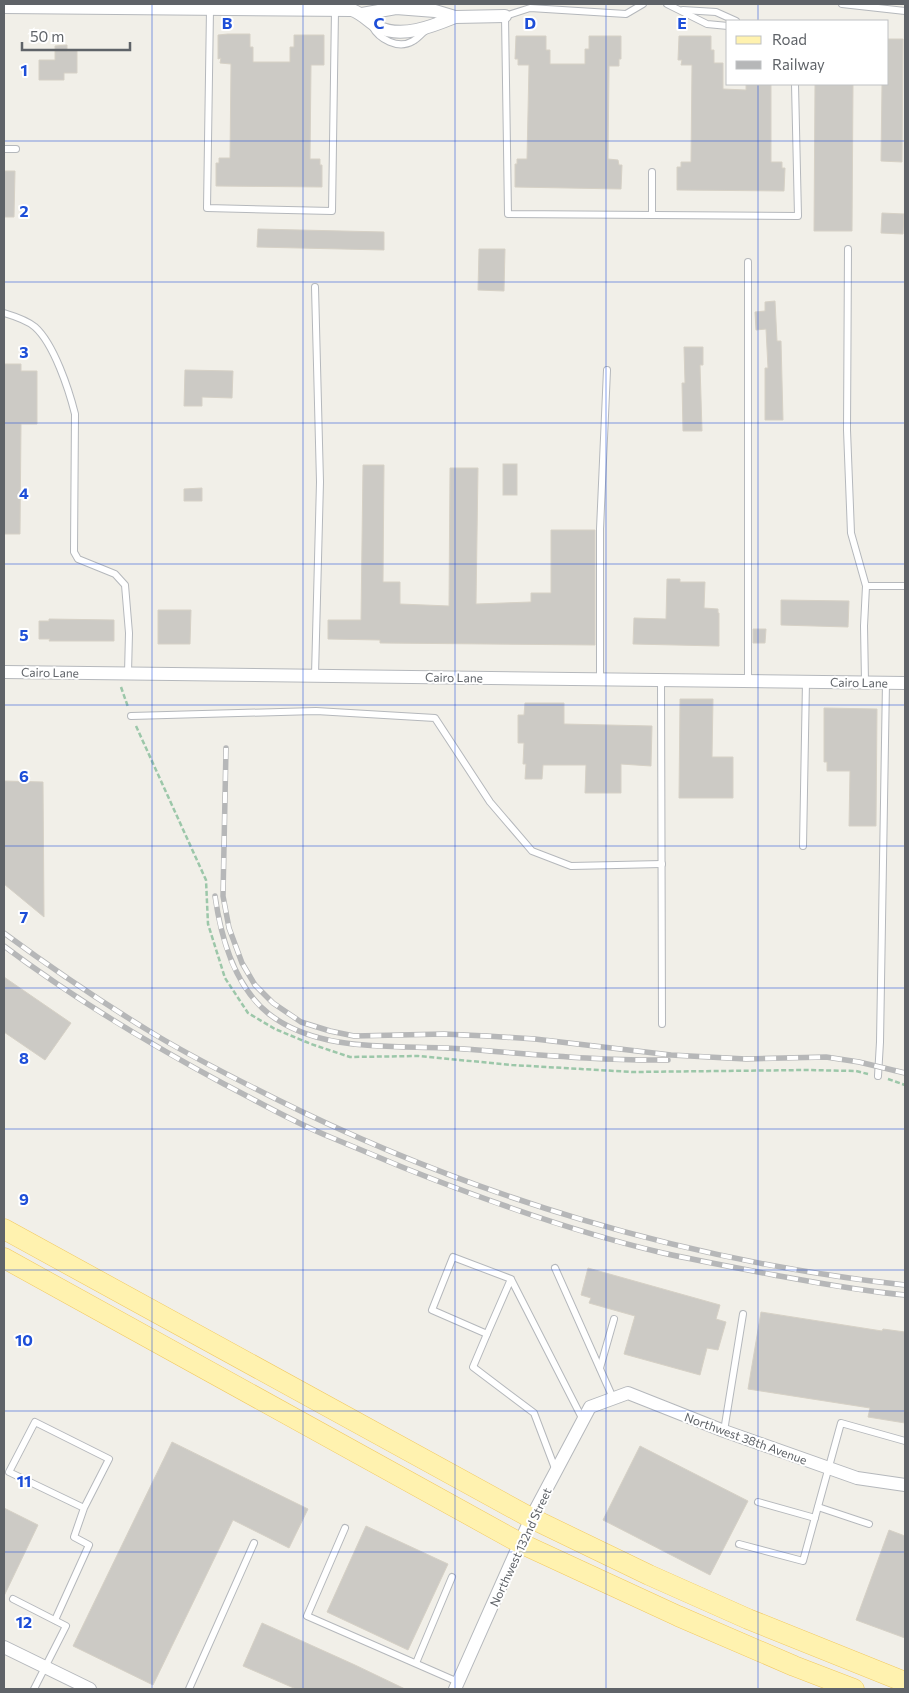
<svg xmlns="http://www.w3.org/2000/svg" width="909" height="1693" font-family="Commissioner,sans-serif">
<rect width="100%" height="100%" fill="#f1efe8"/>
<g fill="#cccac5" stroke="#d6d1c6">
<polygon points="228,34 250,34 250,47 253,47 253,62 290,62 290,47 294,47 294,35 324,35 324,65 311,65 310,159 320,159 320,165 322,165 322,187 216,186 216,163 219,163 219,158 230,158 231,64 220,63 221,58 218,59 218,35"/>
<polygon points="516,36 546,36 546,50 550,50 550,64 585,64 585,49 589,49 589,36 621,36 621,59 619,59 619,66 609,66 608,159 618,160 619,165 622,165 621,189 515,187 515,164 517,164 517,159 527,159 529,65 518,65 518,59 515,59"/>
<polygon points="679,36 711,36 711,50 714,50 714,63 723,63 723,89 746,90 746,84 771,84 771,162 782,162 782,168 785,168 784,191 677,190 677,167 681,167 681,162 691,162 692,65 681,65 682,60 678,60"/>
<polygon points="888,39 903,39 902,162 881,161 882,84 888,84"/>
<polygon points="67,45 67,51 77,50 77,73 64,73 64,80 39,80 39,60 55,60 55,46"/>
<polygon points="815,84 853,84 852,231 814,231"/>
<polygon points="4,171 15,171 14,217 4,217"/>
<polygon points="882,213 904,214 903,234 881,233"/>
<polygon points="258,229 384,232 384,250 257,247"/>
<polygon points="479,249 505,249 504,291 478,290"/>
<polygon points="775,301 777,341 781,341 783,420 765,420 765,368 768,368 766,329 756,330 755,312 765,311 765,302"/>
<polygon points="684,347 703,347 703,365 700,365 702,431 683,431 682,383 685,383"/>
<polygon points="4,364 21,364 21,371 37,371 37,424 21,424 20,534 4,534"/>
<polygon points="185,370 233,371 232,398 202,397 202,406 184,406"/>
<rect x="503" y="464" width="14" height="31"/>
<polygon points="363,465 384,465 383,582 400,582 400,604 449,606 450,468 478,468 476,604 531,602 531,593 551,593 551,530 595,530 595,645 380,643 380,640 328,639 328,620 361,620"/>
<polygon points="202,488 202,501 184,501 184,489"/>
<polygon points="667,579 680,579 680,582 705,582 704,608 718,609 718,613 719,613 719,646 633,644 634,618 666,619"/>
<polygon points="781,600 849,601 848,627 781,625"/>
<polygon points="158,610 191,610 190,644 158,644"/>
<polygon points="49,619 114,620 114,641 49,641 50,639 39,639 39,621 49,621"/>
<polygon points="753,629 766,629 765,643 753,643"/>
<polygon points="680,699 713,699 712,757 733,757 733,798 679,798"/>
<polygon points="525,703 564,703 564,724 652,726 651,766 621,764 621,793 585,793 586,765 543,765 542,779 525,779 526,764 523,764 524,743 518,743 518,715 524,715"/>
<polygon points="824,708 877,709 876,826 849,826 850,771 827,771 827,762 824,762"/>
<polygon points="4,781 43,782 44,917 4,884"/>
<polygon points="4,977 71,1023 45,1060 4,1032"/>
<polygon points="588,1268 720,1305 716,1319 726,1322 718,1350 707,1348 700,1375 624,1354 635,1316 589,1303 591,1298 581,1295"/>
<polygon points="761,1312 882,1331 883,1329 905,1332 905,1423 868,1417 870,1408 748,1389"/>
<polygon points="172,1442 308,1509 289,1548 233,1520 153,1685 73,1646"/>
<polygon points="640,1446 748,1501 710,1575 603,1520"/>
<polygon points="4,1508 38,1525 4,1596"/>
<polygon points="366,1526 448,1564 408,1650 327,1612"/>
<polygon points="889,1530 905,1536 905,1638 856,1620"/>
<polygon points="262,1623 355,1665 405,1689 296,1689 243,1666"/>
</g>
<g fill="none" stroke-linecap="round" stroke-linejoin="round">
<defs>
<g id="service">
<polyline points="643,4 626,14 530,8 505,16 508,214 798,216 795,84"/>
<polyline points="667,4 707,24 728,26"/>
<polyline points="842,4 905,11"/>
<polyline points="210,9 207,208 332,211 335,10"/>
<polyline points="683,10 716,12 736,21"/>
<path d="M372,26C379,39 398,50 413,41C417,39 421,34 425,31"/>
<polyline points="4,149 16,149"/>
<polyline points="652,172 652,215"/>
<polyline points="848,249 847,430 851,533 866,586"/>
<polyline points="315,287 320,482 315,675"/>
<path d="M4,313C14,316 27,320 35,327C54,344 69,390 75,414L74,552L78,559L115,574L125,585L129,633L128,673"/>
<polyline points="600,679 600,529 607,370"/>
<polyline points="661,680 662,1024"/>
<polyline points="748,681 748,262"/>
<polyline points="865,682 864,626 866,586 905,586"/>
<polyline points="131,716 316,711 435,718 490,802 532,851 571,866 662,864"/>
<polyline points="803,846 806,681"/>
<polyline points="878,1076 880,1042 886,682"/>
<polyline points="555,1268 613,1398"/>
<polyline points="511,1279 487,1334 432,1310 453,1257 511,1279 583,1420"/>
<polyline points="487,1334 473,1367 534,1413 556,1471"/>
<polyline points="600,1368 614,1319"/>
<polyline points="724,1431 743,1314"/>
<polyline points="758,1502 815,1518"/>
<polyline points="818,1507 869,1524"/>
<polyline points="345,1528 307,1616 458,1682"/>
<polyline points="739,1544 803,1561 841,1423 905,1441"/>
<polyline points="13,1599 66,1626 34,1689"/>
<polyline points="55,1620 89,1545 74,1537 84,1508 109,1459 35,1422 9,1472 84,1508"/>
<polyline points="416,1663 452,1577"/>
<polyline points="189,1689 254,1543"/>
</g>
<g id="minor">
<path d="M4,7L352,10C363,14 369,22 378,27C402,39 433,26 455,17"/>
<polyline points="362,14 396,8 435,11 455,17 505,16"/>
<polyline points="4,672 905,683"/>
<polyline points="4,1647 90,1689"/>
<polyline points="455,1689 531,1518 590,1407 628,1393 724,1431 857,1478 905,1485"/>
</g>
<g id="primary">
<polyline points="4,1229 531,1518 649,1575 748,1619 905,1682"/>
<polyline points="4,1258 520,1543 678,1616 794,1666 854,1689"/>
</g>
</defs>
<use href="#service" stroke="#b5b8bc" stroke-width="8"/>
<use href="#minor" stroke="#b5b8bc" stroke-width="14"/>
<use href="#primary" stroke="#f2c960" stroke-width="21"/>
<g stroke="#9cc7a9" stroke-width="2.5" stroke-dasharray="5 2.5" stroke-linecap="butt">
<polyline points="121,687 128,707"/>
<polyline points="136,726 206,880 208,924 225,978 248,1013 275,1029 311,1044 350,1057 418,1056 512,1065 633,1072 807,1070 856,1071 868,1074"/>
<polyline points="888,1079 905,1085"/>
</g>
<use href="#service" stroke="#fff" stroke-width="6"/>
<use href="#minor" stroke="#fff" stroke-width="12"/>
<use href="#primary" stroke="#fff2af" stroke-width="20"/>
<defs>
<g id="rail">
<polyline points="226,748 223,896 229,928 242,963 255,985 273,1003 301,1022 330,1031 354,1036 444,1034 487,1036 535,1039 671,1055 746,1059 826,1057 859,1062 905,1073"/>
<path d="M215,896C221,938 234,986 269,1014C322,1055 401,1044 464,1049C532,1054 600,1061 668,1060"/>
<path d="M4,933C54,970 106,1005 159,1037C196,1059 234,1078 272,1097C470,1196 685,1261 905,1285"/>
<path d="M4,946C73,998 148,1043 224,1084C259,1102 293,1122 330,1137C354,1147 378,1157 402,1167C487,1201 574,1232 663,1253C700,1261 737,1268 774,1275C818,1283 861,1291 905,1295"/>
</g>
</defs>
<use href="#rail" stroke="#b6b7b8" stroke-width="5.5"/>
<use href="#rail" stroke="#fff" stroke-width="4" stroke-dasharray="11" stroke-linecap="butt"/>
</g>
<path fill="none" stroke="#1d4ed8" stroke-width="1" stroke-opacity="0.55" d="M152,4V1689M303,4V1689M455,4V1689M606,4V1689M758,4V21M758,84V1689M4,141H905M4,282H905M4,423H905M4,564H905M4,705H905M4,846H905M4,988H905M4,1129H905M4,1270H905M4,1411H905M4,1552H905"/>
<g text-anchor="middle" dominant-baseline="central" stroke-width="4" stroke-linejoin="round" paint-order="stroke">
<g font-size="12" fill="#5f6368" stroke="#fff">
<text transform="translate(50 672) rotate(1)">Cairo Lane</text>
<text transform="translate(454 677) rotate(1)">Cairo Lane</text>
<text transform="translate(859 682) rotate(1)">Cairo Lane</text>
<text transform="translate(746 1438) rotate(20)">Northwest 38th Avenue</text>
<text transform="translate(520 1547) rotate(-65)">Northwest 132nd Street</text>
</g>
</g>
<g font-size="16" text-anchor="middle" font-weight="bold" fill="#1d4ed8" stroke="#fff" stroke-width="4" stroke-linejoin="round" paint-order="stroke">
<text x="227" y="29">B</text>
<text x="379" y="29">C</text>
<text x="530" y="29">D</text>
<text x="682" y="29">E</text>
<text x="24" y="76">1</text>
<text x="24" y="217">2</text>
<text x="24" y="358">3</text>
<text x="24" y="499">4</text>
<text x="24" y="641">5</text>
<text x="24" y="782">6</text>
<text x="24" y="923">7</text>
<text x="24" y="1064">8</text>
<text x="24" y="1205">9</text>
<text x="24" y="1346">10</text>
<text x="24" y="1487">11</text>
<text x="24" y="1628">12</text>
</g>
<rect width="909" height="1693" fill="none" stroke="#5f6368" stroke-width="10"/>
<rect x="726" y="20" width="162" height="65" fill="#ffffff" stroke="#bfc1c3"/>
<rect x="736" y="36" width="25" height="8" fill="#fff2af" stroke="#bfc1c3"/>
<text x="772" y="45" font-size="15" fill="#5f6368">Road</text>
<rect x="736" y="61" width="25" height="8" fill="#b6b7b8" stroke="#bfc1c3"/>
<text x="772" y="70" font-size="15" fill="#5f6368">Railway</text>
<path d="M22 42v8h108v-8" fill="none" stroke="#5f6368" stroke-width="2.5"/>
<text x="30" y="42" font-size="15" fill="#5f6368" stroke="#ffffff" stroke-width="4" paint-order="stroke">50 m</text>
</svg>
